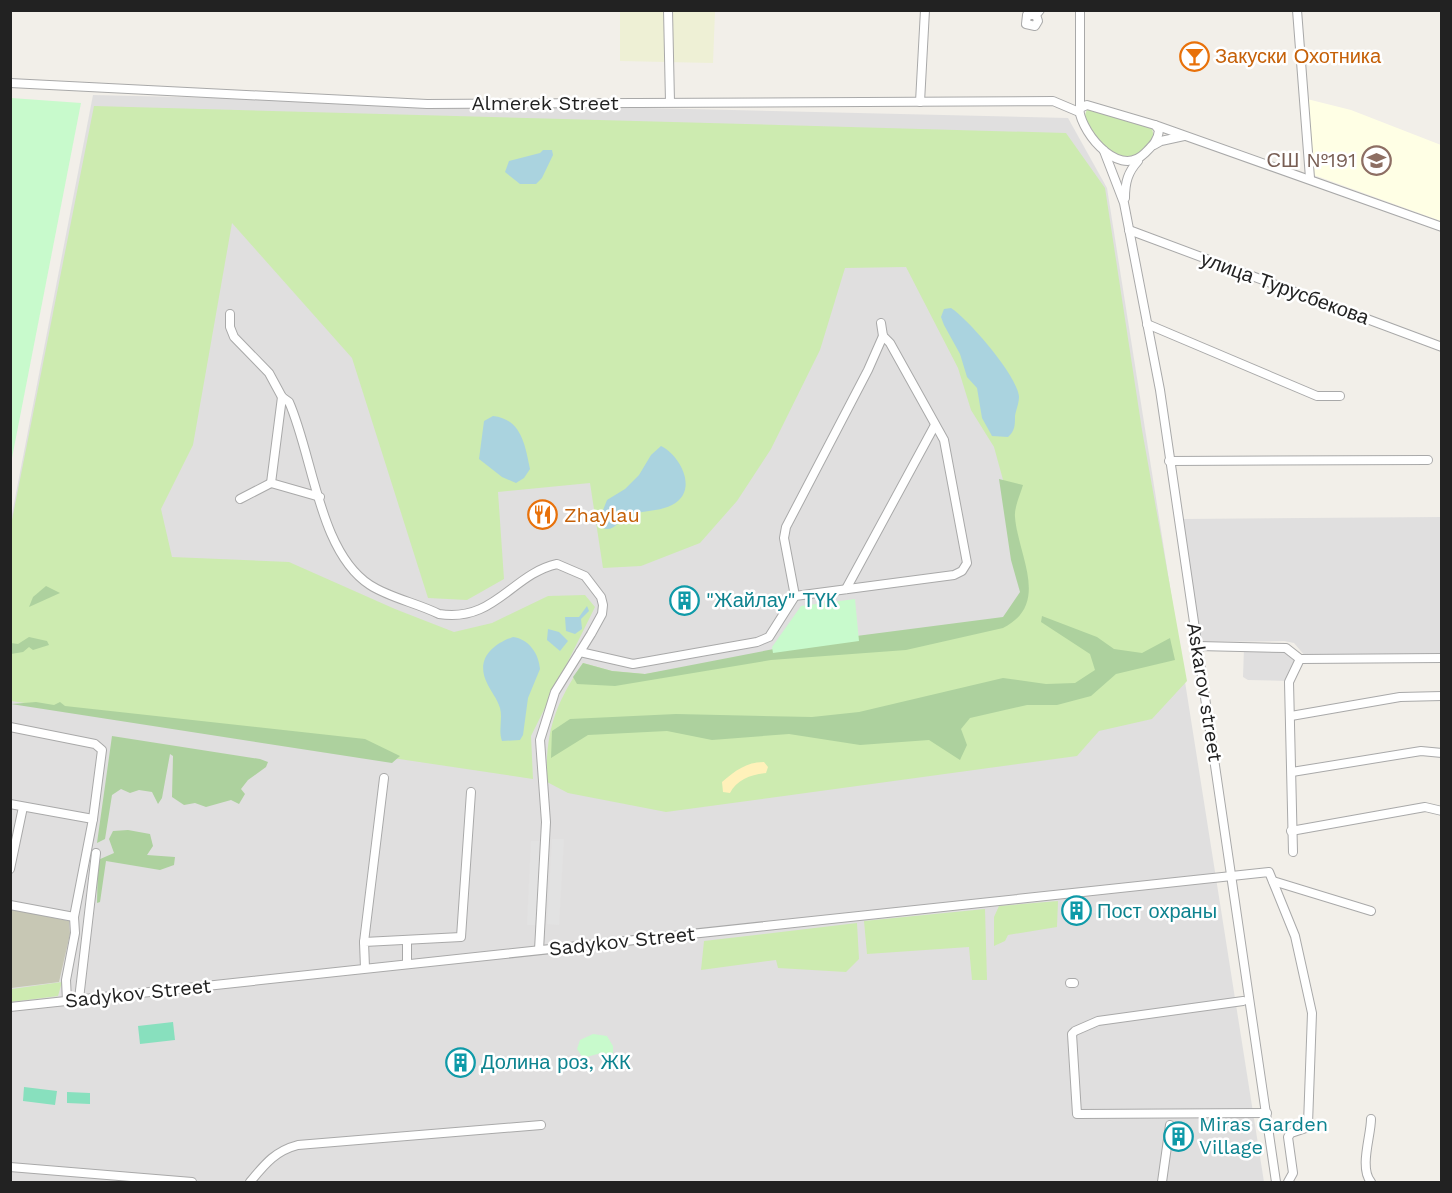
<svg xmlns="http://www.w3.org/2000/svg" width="1452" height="1193" font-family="'Work Sans',sans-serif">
<rect width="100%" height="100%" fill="#f2efe9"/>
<g fill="#e0dfdf">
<polygon points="93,95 1068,118 1107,188 1264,1182 11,1182 11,519"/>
<polygon points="1441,517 1441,660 1305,656 1294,643 1284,641 1200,642 1183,519"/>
<polygon points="1244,648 1282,650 1300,666 1289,681 1248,680 1243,677"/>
</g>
<polygon fill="#ffffe5" points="1307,99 1351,110 1441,145 1441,221 1314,175"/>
<polygon fill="#c7c7b4" points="10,909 69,921 70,934 59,982 11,988"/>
<polygon fill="#eef0d5" points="620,11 715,11 713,63 620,61"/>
<g fill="#cdebb0">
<path d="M94,106L1066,133L1105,188L1142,430L1187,681L1152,719L1099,731L1077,756L666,812L568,793L547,782C545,732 555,704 583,663L612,671L645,674L1009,618L1023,589L1011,509L994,447L971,410L958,368L906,267L845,268L820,350L771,449L737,501L700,543L641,566L603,568L590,483L498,492L504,579L467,600L428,598L352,358L232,223L193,445L161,509L172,557L289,562L395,609L454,632L492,623L548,596L585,595L595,607L531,736L533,779L11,701V525Z"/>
<path d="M1087,109L1152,128L1154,138C1149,143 1143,152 1137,156C1114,171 1095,133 1084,118Z"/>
<polygon points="1058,901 1057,927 1008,935 1005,941 994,946 994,917 999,906"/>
<polygon points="985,909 987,980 972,980 969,947 867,954 864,921"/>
<polygon points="857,923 859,959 846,972 778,968 776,960 701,970 704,941"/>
<polygon points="62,982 58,996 11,1002 12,989"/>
</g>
<g fill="#add19e">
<path d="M999,479L1023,485C1020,495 1014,508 1015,517C1018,556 1051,604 1003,628L906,650L771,660L615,686L577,684L573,677L583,663L612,671L645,674L810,642L1003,617L1020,592L1011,560Z"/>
<polygon points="46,586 60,593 29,607 33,597"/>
<polygon points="1042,616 1097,637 1114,649 1142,653 1170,638 1175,660 1116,674 1091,696 1057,705 1027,705 970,718 961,729 967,745 960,760 929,740 860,745 789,734 712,740 667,731 588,735 551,758 552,731 570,719 676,714 812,717 859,712 1003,678 1046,684 1075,683 1095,670 1090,654 1041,622"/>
<polygon points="29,637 47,641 49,645 33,650 29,647 23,652 11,654 11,643 18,644"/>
<polygon points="36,702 54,705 60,702 65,706 365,739 400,756 392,763 11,704"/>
<polygon points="112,736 260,759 268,762 266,767 248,780 241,789 245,794 239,804 231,800 206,807 195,803 184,805 172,797 173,756 170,754 162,798 158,804 152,792 139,790 130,793 121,789 112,795 105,839 97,843"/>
<polygon points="128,830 150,834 153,846 147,855 175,857 174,865 160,870 106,861 100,902 97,903 98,860 114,853 109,839 113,831"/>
</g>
<path fill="#fff1ba" d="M764,762L768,767L766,773C752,774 736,780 730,793L723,792L722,782C735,771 746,762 764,762Z"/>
<g fill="#c8facc">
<polygon points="11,98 81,103 11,463 10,98"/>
<polygon points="855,599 859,641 773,653 772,647 801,606"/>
<polygon points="593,1034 607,1036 613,1046 613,1056 601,1053 583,1058 577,1049 580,1040"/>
</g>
<g fill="#88e0be">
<polygon points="173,1022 175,1040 140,1044 138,1026"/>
<polygon points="24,1087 57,1091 55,1105 23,1101"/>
<polygon points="67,1092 90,1093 90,1104 67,1103"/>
</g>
<g fill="#e2e2e2">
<polygon points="552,839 564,839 559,925 547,924"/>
<polygon points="531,841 540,841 537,925 527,925"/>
<polygon points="1137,902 1138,908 1087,914 1087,908"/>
</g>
<g fill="#aad3df">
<polygon points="543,150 552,150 553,155 542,178 536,184 520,184 505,172 509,161 540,153"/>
<path d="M951,308C968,319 1018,376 1019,397C1019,403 1016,410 1015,416C1015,425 1015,431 1008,437L992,436L982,418L977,388L967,377L960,354L944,325L941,317L944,309Z"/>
<path d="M493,416C521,419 525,444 530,469L524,478L516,483L502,477L479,459L484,421Z"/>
<path d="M661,446C681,456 699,491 672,505C659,512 641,510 627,516C617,520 617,530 605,529L598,523L607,500L625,489L639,475L651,455Z"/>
<polygon points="587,606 589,611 581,619 582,629 575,634 566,631 565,617 579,617"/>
<polygon points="548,629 559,632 568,641 560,651 547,640"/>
<path d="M513,637C529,639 539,654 540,669L528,698L523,735L520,740L502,741C498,730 503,719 500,708C497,698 491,692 487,683C475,659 493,644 513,637Z"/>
</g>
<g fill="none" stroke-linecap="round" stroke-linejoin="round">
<defs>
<g id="minor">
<polyline points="668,10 670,102"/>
<polyline points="1080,10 1080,108"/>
<polyline points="1297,10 1310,178"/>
<polyline points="1036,15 1038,21 1035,26 1026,24 1027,15 1036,15 1040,10"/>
<polyline points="10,83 427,104 1053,101 1079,112"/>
<polyline points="920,102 925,10"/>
<path d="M1087,105L1155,125L1159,130C1158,141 1152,146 1145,153C1116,182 1076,123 1080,108Z"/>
<polyline points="1155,125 1442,227"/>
<polyline points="1154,145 1161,141 1184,136"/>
<polyline points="1104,151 1124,203 1160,390 1276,1182"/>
<path d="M1125,198C1125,182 1128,172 1138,161"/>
<polyline points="1129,230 1442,347"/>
<path d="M230,314V327L234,337L269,373L282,397L289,402C313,456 319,552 370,585C390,598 417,603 439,614C494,623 512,574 557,564L585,576L601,597L603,605L602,614L591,634L555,692L540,740L546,822L539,950"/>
<polyline points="1147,324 1317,396 1340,396"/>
<polyline points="282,397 271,483 320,497"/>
<polyline points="1169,461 1428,460"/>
<polyline points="240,499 271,483"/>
<polyline points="846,589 935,425"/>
<polyline points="795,596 784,538 786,527 868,370 883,336"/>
<polyline points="1198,646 1286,648 1300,659 1442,658"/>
<polyline points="580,652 633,664 757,642 769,637 795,596 954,575 962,571 967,563 944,440 890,343 883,336 881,323"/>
<polyline points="1291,716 1400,697 1442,696"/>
<polyline points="10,727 95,744 102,750 93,819 74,917 75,933 66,980 67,1001"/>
<polyline points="1292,772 1421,751 1442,753"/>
<polyline points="10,804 93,819"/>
<polyline points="1291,831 1425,807 1442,811"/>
<polyline points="1293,852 1289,682 1300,659"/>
<polyline points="10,869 23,807"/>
<polyline points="1273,881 1371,911"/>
<polyline points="10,905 74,917"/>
<polyline points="364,942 384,778"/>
<polyline points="407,964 407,940"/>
<polyline points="365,968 364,942 461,937 471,792"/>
<polyline points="1070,983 1074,983"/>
<polyline points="79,999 96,853"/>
<polyline points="1243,1001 1098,1021 1075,1031 1072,1034 1077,1114 1267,1113"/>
<polyline points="10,1007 1269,872 1295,936 1312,1013 1308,1124 1306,1128 1291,1133 1288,1137 1293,1173 1288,1182"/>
<path d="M1371,1119C1371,1136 1359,1168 1371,1182"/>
<polyline points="10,1167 192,1182"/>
<path d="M250,1182C265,1164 275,1151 298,1145L541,1125"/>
<polyline points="1162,1182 1170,1125"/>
</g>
</defs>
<use href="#minor" stroke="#a9a9a9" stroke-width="10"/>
<use href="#minor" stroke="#fff" stroke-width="8"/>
</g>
<defs>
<symbol id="bar-ring" viewBox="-11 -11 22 22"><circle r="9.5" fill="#fff" stroke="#e8710a" stroke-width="1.5"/><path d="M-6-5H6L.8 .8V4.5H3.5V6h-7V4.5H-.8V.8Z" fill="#e8710a"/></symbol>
<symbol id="school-ring" viewBox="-11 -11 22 22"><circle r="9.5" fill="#fff" stroke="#8d6e63" stroke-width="1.5"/><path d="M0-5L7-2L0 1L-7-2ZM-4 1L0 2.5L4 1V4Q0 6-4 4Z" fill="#8d6e63"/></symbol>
<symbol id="restaurant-ring" viewBox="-11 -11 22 22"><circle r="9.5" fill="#fff" stroke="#e8710a" stroke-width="1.5"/><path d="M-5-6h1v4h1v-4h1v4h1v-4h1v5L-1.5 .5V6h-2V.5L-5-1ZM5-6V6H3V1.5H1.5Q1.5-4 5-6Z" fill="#e8710a"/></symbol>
<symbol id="building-ring" viewBox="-11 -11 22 22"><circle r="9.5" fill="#fff" stroke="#0f9aa8" stroke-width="1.5"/><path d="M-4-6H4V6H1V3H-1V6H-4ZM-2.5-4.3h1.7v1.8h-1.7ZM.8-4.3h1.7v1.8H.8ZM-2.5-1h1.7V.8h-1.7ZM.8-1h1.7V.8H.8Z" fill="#0f9aa8"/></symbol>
</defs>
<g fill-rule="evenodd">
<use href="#bar-ring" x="1178" y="40" width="33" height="33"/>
<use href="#school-ring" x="1360" y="144" width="33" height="33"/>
<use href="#restaurant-ring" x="526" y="498" width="33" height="33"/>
<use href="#building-ring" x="668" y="584" width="33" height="33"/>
<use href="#building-ring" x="1060" y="894" width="33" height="33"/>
<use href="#building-ring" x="444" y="1046" width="33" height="33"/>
<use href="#building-ring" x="1162" y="1120" width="33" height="33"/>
</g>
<g text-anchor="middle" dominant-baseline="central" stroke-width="5" stroke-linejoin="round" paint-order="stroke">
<g font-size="20" fill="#c56008" stroke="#fff" text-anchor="start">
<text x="1215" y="56">Закуски Охотника</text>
<text x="564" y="515">Zhaylau</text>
</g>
<g font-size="20" fill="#222" stroke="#fff">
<text x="545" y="103">Almerek Street</text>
<text transform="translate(1285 288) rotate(20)">улица Турусбекова</text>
<text transform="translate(1205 692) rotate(81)">Askarov street</text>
<text transform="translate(622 941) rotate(-6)">Sadykov Street</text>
<text transform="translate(138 993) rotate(-6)">Sadykov Street</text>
</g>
<g font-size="20" fill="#785e54" stroke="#fff" text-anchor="end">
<text x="1356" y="160">СШ №191</text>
</g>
<g font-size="20" fill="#0d838f" stroke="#fff" text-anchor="start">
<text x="706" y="600">"Жайлау" ТҮК</text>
<text x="1097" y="911">Пост охраны</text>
<text x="481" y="1062">Долина роз, ЖК</text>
<text x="1199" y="1124">Miras Garden<tspan x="1199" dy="23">Village</tspan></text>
</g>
</g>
<rect width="1452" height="1193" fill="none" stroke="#222222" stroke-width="24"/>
</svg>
